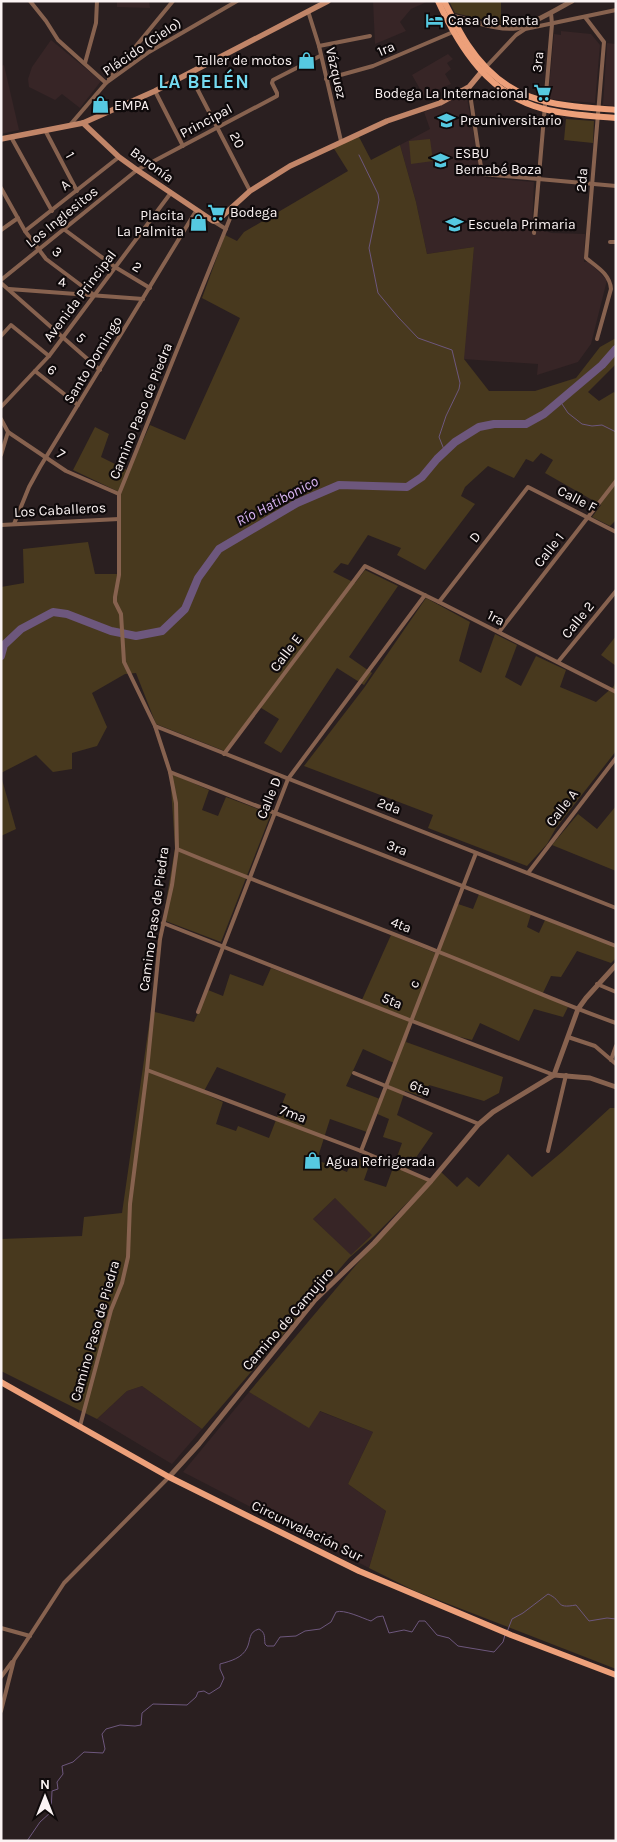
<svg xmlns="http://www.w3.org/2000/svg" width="617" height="1842" font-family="Karla,sans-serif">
<rect width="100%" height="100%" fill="#2a1f20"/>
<g fill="#372526">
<polygon points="117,1 149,1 150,8 117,7"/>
<polygon points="373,1 429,1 411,9 400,22 406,31 375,44"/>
<polygon points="561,31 591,34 600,45 595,103 548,99 554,34 561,35"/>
<polygon points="51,40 101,81 80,108 62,94 55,100 29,87 28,79 32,67"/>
<polygon points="607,43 616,44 616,106 603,105"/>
<polygon points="448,54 453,59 447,63 451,69 445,74 451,84 424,96 412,75"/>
<polygon points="4,65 19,130 1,134 1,66"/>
<polygon points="466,93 481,173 486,178 534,182 532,228 552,233 585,234 584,262 589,262 607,280 591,344 578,362 537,375 538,364 463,359 474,247 427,254 416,202 400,145 430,129 424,112"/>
<polygon points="335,1198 373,1235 351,1256 313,1219"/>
<polygon points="142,1386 202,1429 172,1464 97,1419 127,1391"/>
<polygon points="249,1392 309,1427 319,1411 373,1432 348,1484 386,1511 369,1568 183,1472"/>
</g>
<g fill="#48391e" fill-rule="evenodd">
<polygon points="449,1 501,1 501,24 455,13"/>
<polygon points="566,119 594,121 593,143 564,140"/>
<polygon points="358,135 371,160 400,145 416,202 427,254 474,247 464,359 489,391 535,391 576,378 600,347 616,338 616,364 588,392 599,401 614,392 616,394 616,520 610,526 592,517 601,505 545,473 553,460 541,453 533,462 526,459 514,478 488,466 465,487 461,496 475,504 425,570 397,555 401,548 368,535 348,565 341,563 333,572 355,583 365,570 398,586 349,657 372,673 364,685 337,668 281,753 264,743 279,719 258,706 227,752 156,724 136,673 125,674 92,693 107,727 97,746 72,753 72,769 53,772 36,755 1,773 1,587 24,583 23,549 88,542 95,574 121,574 119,492 73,470 95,427 109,434 101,457 129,471 150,425 185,440 240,318 202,298 225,235 237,241 244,232 348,171 333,147"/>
<polygon points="430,139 433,161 411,164 409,141"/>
<polygon points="426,598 470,622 459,661 481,673 495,634 517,645 505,677 521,686 536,656 566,670 560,687 596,702 614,686 616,680 616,751 556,828 547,844 527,866 428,828 433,815 304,766 364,688"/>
<polygon points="616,636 616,666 601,655"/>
<polygon points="170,773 209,790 202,810 218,816 226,797 271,814 221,942 163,920 175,848"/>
<polygon points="1,776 16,829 1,836"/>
<polygon points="616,806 616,871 552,845 578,814 597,829"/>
<path d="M479,894L531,914L527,927L539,933L545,920L616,947V958L611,963L577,951L561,977L551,976L542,995L568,1007L563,1017L534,1009L519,1041L480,1023L472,1040L456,1036L413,1020L406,1042L503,1077L499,1093L484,1101L429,1085L423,1097L405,1091L397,1115L433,1133L408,1169L430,1180L374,1236L349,1258L202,1429L142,1386L127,1391L97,1419L1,1371V1239L82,1236L84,1217L122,1213L151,1011L194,1022L208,990L223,996L230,974L263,986L271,968L361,1002L391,935L438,954L458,904L473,909ZM363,1049L394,1063L380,1099L346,1086ZM217,1067L286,1094L269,1138L238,1126L236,1131L216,1124L223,1102L203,1093ZM375,1113L389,1119L383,1137L402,1143L386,1187L364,1180L370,1163L353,1157L347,1172L317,1160L330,1119L367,1132ZM335,1198L372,1235L351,1255L313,1219Z"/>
<polygon points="610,1108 616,1108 616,1669 415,1591 369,1568 386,1511 348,1484 373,1432 320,1411 309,1428 249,1392 356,1265 441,1172 457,1187 467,1177 479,1187 508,1154 532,1177 562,1152"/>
</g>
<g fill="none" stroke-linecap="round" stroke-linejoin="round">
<g stroke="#6d577d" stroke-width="1">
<polyline points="359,155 378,194 379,200 369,248 378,293 398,317 418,338 452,350 460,383 459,389 446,416 439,437 445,452"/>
<polyline points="560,401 568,413 582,424 592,426 602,425 616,432"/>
<path d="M507,1632L512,1619L523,1613L548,1594C564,1601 554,1609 576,1605L589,1621L607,1618L616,1619"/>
<path d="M27,1841L40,1822L51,1812L52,1791L58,1789L57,1782L63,1774L62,1766L73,1762L84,1752L103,1753L105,1749L102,1734L106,1729L120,1725L135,1726L141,1725L142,1713L153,1704L187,1705L196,1697L198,1692L204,1691L209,1694L220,1687L224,1678L220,1669V1664C231,1661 242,1658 247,1648C251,1640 248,1632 259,1629C266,1633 264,1637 265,1644L267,1646H274L280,1637L296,1636L305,1631L320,1629L331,1622L336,1612C344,1609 362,1618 371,1621L377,1617L383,1616L389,1633L404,1630L412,1632L419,1621H425L437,1635L449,1638L458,1646L494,1652L503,1642L505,1635"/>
</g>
<polyline stroke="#6d577d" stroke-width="8" points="1,656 4,645 21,629 53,612 67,614 111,631 136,636 162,631 185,609 198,578 219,549 297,503 339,485 407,487 422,477 437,459 455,442 479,427 494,424 526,424 544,414 602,365 616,349"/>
<g stroke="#87624f" stroke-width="4">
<polyline points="30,1 46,21 58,40 106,83"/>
<polyline points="308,11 319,46 341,141"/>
<path d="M585,17L604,42L586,258C597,267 610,274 611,289L597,339"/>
<polyline points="319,46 370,36"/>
<polyline points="85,63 96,23 97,1"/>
<polyline points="486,67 516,35 525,29 616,10"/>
<polyline points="189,73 250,191"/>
<polyline points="109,79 173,1"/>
<polyline points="326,79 373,66 453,32"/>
<polyline points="469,87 482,174 616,186"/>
<polyline points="155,91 183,146"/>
<polyline points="70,125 106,83 149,52 237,1"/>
<polyline points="45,130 77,191"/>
<polyline points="11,137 52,211"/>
<polyline points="1,188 25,231 46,259 94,295"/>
<polyline points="213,221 226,229"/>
<polyline points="1,230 18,218"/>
<polyline points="65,230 115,267 150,288"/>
<polyline points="25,231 119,157"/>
<polyline points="534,233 552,24 551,13"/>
<polyline points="610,242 616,242"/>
<polyline points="1,280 137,170 277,96 277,93 272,83 273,80 320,56"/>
<polyline points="1,283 100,370"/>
<polyline points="9,289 143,299"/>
<polyline points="1,336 11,325 49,356"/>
<polyline points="35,371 78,405"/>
<polyline points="1,407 49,356 170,194"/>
<polyline points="1,419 8,432 66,471 119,494"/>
<polyline points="1,455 8,432"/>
<polyline points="14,524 29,487 40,467 196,211"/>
<polyline points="1,525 119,519"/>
<polyline points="439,602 528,487 616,532"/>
<polyline points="499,632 616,481"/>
<polyline points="558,662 616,591"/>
<polyline points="155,726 616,908"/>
<polyline points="224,754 365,566 439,602 616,692"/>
<polyline points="170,772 616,946"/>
<path d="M177,849C264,885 352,917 439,952C498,975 556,1002 616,1023"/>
<polyline points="528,873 616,758"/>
<polyline points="163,923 412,1021 554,1075"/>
<polyline points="597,984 616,992"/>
<polyline points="198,1012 288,779 425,595"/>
<polyline points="568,1037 595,1046 616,1064"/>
<polyline points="611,1060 616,1046"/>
<polyline points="147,1070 361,1151 431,1181"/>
<polyline points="354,1073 479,1124"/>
<polyline points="361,1151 476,853"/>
<polyline points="548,1151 566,1075"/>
<polyline points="80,1426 111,1310 122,1283 128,1257 130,1204 147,1070 160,939 172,885 177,849 176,803 170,772 155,726 124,662 121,614 115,602 115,597 119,575 119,494 235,206"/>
<polyline points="1,1628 30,1636"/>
<polyline points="1,1677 12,1662"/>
<polyline points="1,1711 14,1660 64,1583 169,1477"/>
</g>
<g stroke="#87624f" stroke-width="5">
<path d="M450,16C472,19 493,30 516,28C527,27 561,7 572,1"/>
<polyline points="554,1075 590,1078 616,1087"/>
<polyline points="169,1477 199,1444 315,1300 374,1243 431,1181 479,1124 493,1112 554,1075 578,1009 586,998 616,965"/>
</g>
<g stroke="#c18568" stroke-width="5.5">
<polyline points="83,123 119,157 137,170 213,221 218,220 250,191 290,166 387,121 440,103 469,87 484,69"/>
<polyline points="1,139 83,123 155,91 328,1"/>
</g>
<g stroke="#eda07a" stroke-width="6">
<path d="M438,1C460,49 489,95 544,109C567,115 592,116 616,118"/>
<path d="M444,1C452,16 459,32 468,45C507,104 553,105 616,110"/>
<polyline points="1,1382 169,1477 359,1571 511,1635 616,1675"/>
</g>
</g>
<defs>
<symbol id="hotel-bare" viewBox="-9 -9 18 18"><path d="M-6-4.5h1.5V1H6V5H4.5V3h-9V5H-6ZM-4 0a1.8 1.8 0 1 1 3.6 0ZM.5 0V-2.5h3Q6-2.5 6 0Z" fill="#56c9e1" stroke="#0f0a0b" stroke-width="2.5" paint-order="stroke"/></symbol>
<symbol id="shop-bare" viewBox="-9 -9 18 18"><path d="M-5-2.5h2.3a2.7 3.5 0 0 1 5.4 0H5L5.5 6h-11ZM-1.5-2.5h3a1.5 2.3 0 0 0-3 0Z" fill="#56c9e1" stroke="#0f0a0b" stroke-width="2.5" paint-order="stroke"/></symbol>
<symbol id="supermarket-bare" viewBox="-9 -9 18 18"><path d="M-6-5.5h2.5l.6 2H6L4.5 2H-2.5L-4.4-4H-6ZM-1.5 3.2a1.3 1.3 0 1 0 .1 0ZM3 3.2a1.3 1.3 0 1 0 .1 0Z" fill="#56c9e1" stroke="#0f0a0b" stroke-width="2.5" paint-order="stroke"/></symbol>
<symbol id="school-bare" viewBox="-9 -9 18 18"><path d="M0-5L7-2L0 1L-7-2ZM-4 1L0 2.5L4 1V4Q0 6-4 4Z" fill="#56c9e1" stroke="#0f0a0b" stroke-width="2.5" paint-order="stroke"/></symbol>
</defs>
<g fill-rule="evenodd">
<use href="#hotel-bare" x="422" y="8" width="25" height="25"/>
<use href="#shop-bare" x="294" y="48" width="25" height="25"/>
<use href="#supermarket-bare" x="530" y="80" width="25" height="25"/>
<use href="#shop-bare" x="88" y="92" width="25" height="25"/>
<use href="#school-bare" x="434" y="108" width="25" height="25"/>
<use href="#school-bare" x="428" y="148" width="25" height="25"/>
<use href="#supermarket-bare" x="204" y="200" width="25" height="25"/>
<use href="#shop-bare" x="186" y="210" width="25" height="25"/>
<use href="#school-bare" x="442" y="212" width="25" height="25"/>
<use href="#shop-bare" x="300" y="1148" width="25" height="25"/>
</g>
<g text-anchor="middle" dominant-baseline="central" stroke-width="4.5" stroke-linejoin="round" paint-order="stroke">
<g font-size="14" fill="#fbf3f3" stroke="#0f0a0b" text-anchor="start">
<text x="448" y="20">Casa de Renta</text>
<text x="292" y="60" text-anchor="end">Taller de motos</text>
<text x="528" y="93" text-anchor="end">Bodega La Internacional</text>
<text x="114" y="105">EMPA</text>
<text x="460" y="120">Preuniversitario</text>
<text x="455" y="153">ESBU<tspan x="455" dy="16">Bernabé Boza</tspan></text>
<text x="230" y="212">Bodega</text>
<text x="184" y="215" text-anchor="end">Placita<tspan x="184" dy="16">La Palmita</tspan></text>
<text x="468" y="224">Escuela Primaria</text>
<text x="326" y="1161">Agua Refrigerada</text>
</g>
<g font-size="14" fill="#fbf3f3" stroke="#0f0a0b">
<text transform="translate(142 47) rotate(-34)">Plácido (Cielo)</text>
<text transform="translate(386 49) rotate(-23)">1ra</text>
<text transform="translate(538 62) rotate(-85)">3ra</text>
<text transform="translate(336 73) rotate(77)">Vázquez</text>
<text transform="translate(206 121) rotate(-28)">Principal</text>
<text transform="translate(237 140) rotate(63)">20</text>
<text transform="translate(70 155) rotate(61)">1</text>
<text transform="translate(152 165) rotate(36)">Baronía</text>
<text transform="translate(582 180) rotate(-85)">2da</text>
<text transform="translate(65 185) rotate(-39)">A</text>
<text transform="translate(62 217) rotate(-39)">Los Inglesitos</text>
<text transform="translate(57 252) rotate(42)">3</text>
<text transform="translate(137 267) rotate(31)">2</text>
<text transform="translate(62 282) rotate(5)">4</text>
<text transform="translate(80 296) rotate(-53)">Avenida Principal</text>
<text transform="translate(81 338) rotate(41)">5</text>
<text transform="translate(93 360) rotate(-59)">Santo Domingo</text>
<text transform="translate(52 370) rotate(38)">6</text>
<text transform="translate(141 411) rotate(-68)">Camino Paso de Piedra</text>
<text transform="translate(61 454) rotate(33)">7</text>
<text transform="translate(577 499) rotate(27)">Calle F</text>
<text transform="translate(60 510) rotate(-3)">Los Caballeros</text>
<text transform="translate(475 537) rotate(-52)">D</text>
<text transform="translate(549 550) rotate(-52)">Calle 1</text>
<text transform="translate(496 618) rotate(27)">1ra</text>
<text transform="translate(578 620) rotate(-51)">Calle 2</text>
<text transform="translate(286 653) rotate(-53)">Calle E</text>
<text transform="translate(269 798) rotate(-68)">Calle D</text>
<text transform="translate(389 806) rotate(21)">2da</text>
<text transform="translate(562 808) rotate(-52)">Calle A</text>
<text transform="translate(397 848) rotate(21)">3ra</text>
<text transform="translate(154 919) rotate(-82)">Camino Paso de Piedra</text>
<text transform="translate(401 925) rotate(21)">4ta</text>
<text transform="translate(414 984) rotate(-69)">c</text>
<text transform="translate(392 1001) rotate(22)">5ta</text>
<text transform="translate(420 1088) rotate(22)">6ta</text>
<text transform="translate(293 1114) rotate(21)">7ma</text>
<text transform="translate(288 1319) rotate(-49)">Camino de Camujiro</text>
<text transform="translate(95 1331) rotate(-74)">Camino Paso de Piedra</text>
<text transform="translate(307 1531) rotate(26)">Circunvalación Sur</text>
</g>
<g font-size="15" font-style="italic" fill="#dab5f4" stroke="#0f0a0b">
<text transform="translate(277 501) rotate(-28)">Río Hatibonico</text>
</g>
<g font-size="19" font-weight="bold" letter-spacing="1" fill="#74daf0" stroke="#0f0a0b">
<text x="204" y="82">LA BELÉN</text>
</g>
</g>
<rect width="617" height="1842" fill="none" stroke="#fbf3f3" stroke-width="5"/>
<g transform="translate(45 1797)" stroke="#0f0a0b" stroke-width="4" paint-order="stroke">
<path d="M0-4L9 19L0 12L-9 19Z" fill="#fbf3f3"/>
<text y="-8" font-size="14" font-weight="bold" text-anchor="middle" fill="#fbf3f3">N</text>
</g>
</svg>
